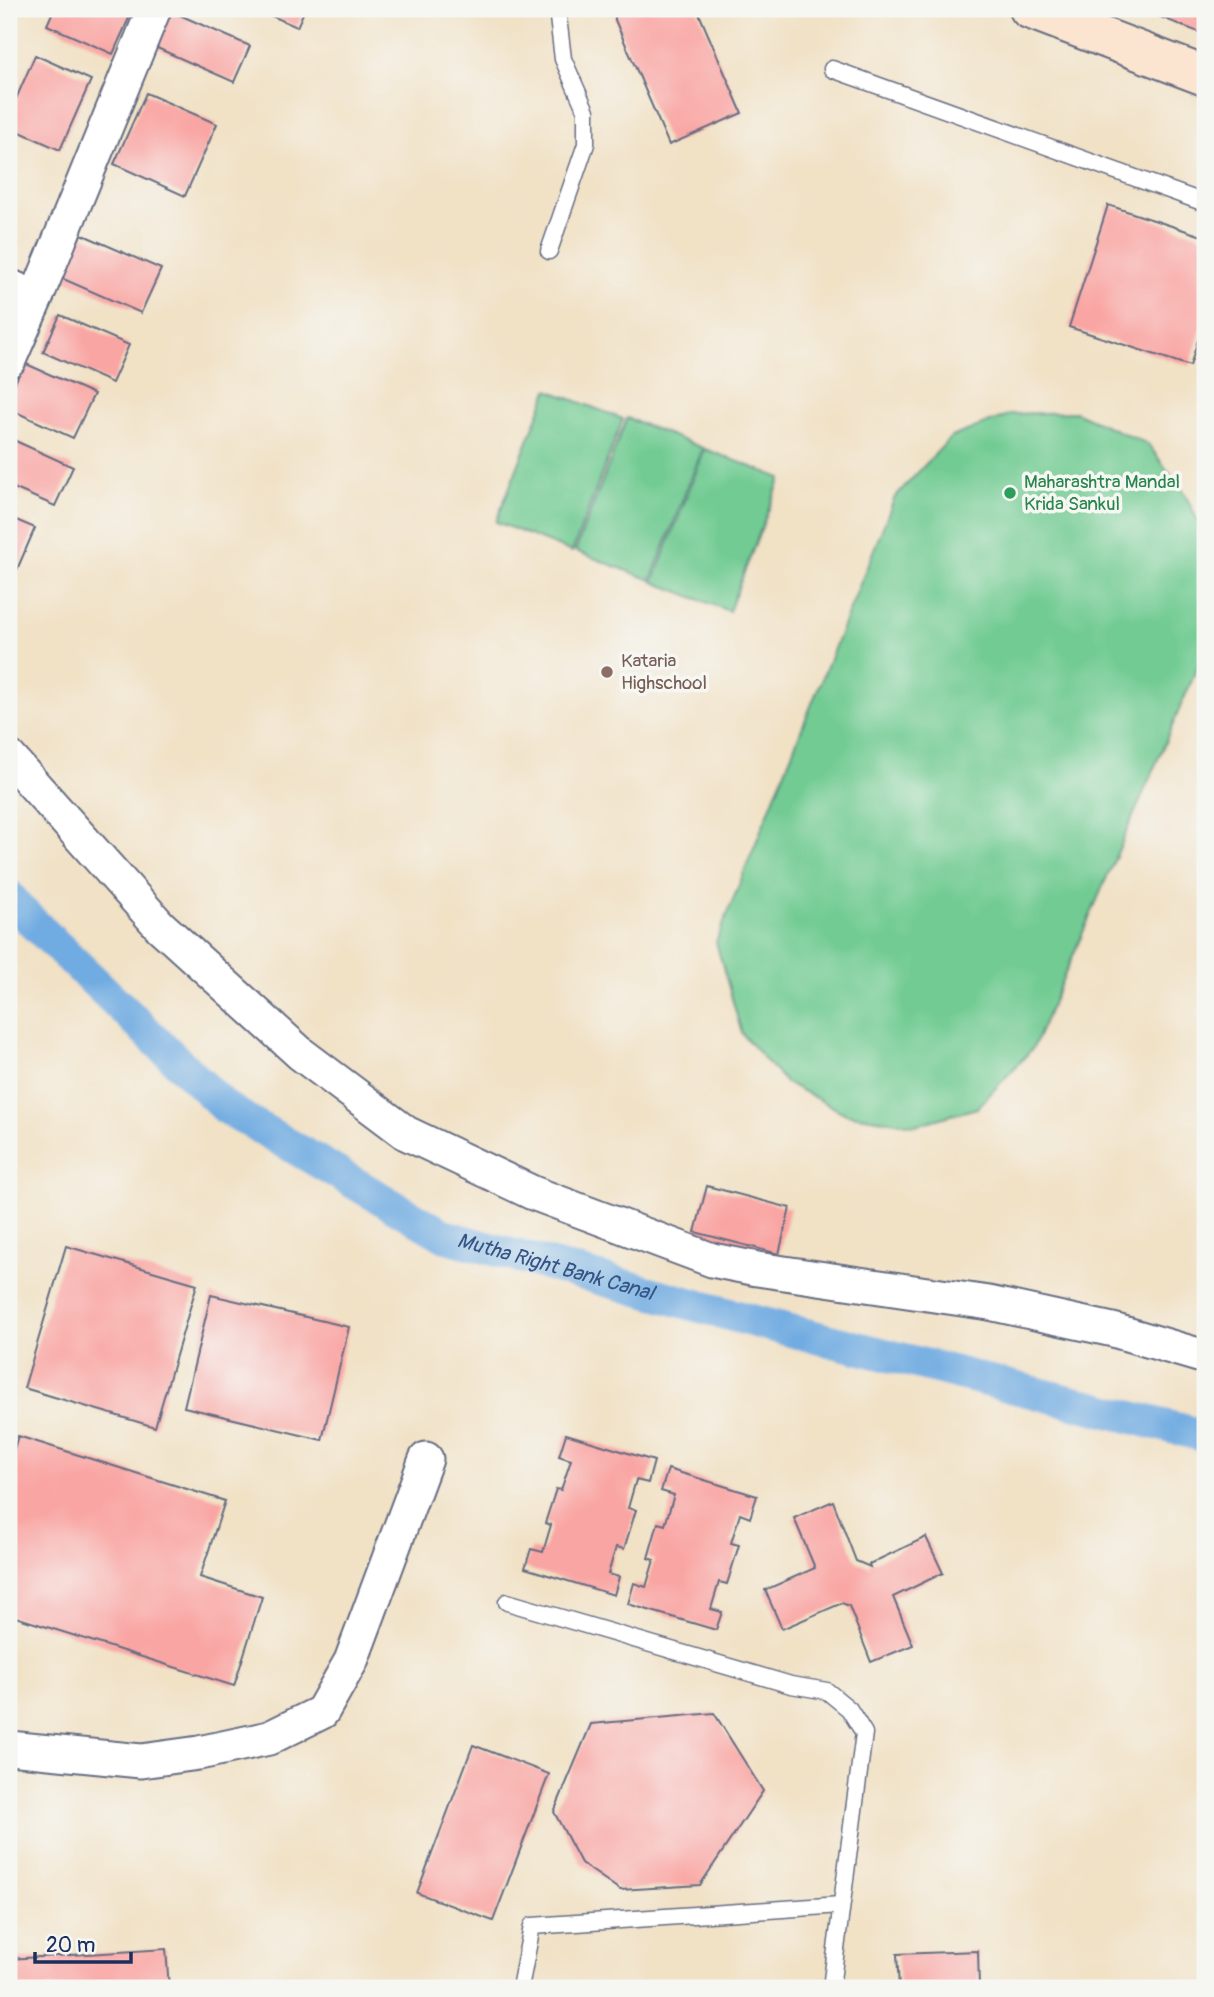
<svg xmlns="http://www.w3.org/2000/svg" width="1214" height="1997" font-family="Pangolin,sans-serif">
<rect width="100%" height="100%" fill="#f6f6f2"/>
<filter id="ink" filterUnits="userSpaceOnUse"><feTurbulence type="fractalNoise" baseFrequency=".0143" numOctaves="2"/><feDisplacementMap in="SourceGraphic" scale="14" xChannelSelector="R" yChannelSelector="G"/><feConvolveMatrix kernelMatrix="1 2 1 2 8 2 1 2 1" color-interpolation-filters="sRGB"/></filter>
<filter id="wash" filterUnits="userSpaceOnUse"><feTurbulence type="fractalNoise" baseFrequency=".00686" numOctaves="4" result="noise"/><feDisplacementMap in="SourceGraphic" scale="28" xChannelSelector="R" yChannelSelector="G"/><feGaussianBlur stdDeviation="1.57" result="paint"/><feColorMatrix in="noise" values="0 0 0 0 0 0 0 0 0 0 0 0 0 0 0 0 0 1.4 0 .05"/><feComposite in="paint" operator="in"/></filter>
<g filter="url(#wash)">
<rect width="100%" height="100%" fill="#f1e1c5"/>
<g fill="#71cb92" stroke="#467d78" stroke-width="2">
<polygon points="548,390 623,419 572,552 496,522"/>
<polygon points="1075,412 1148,444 1185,494 1205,536 1205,650 1033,1048 977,1108 915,1125 846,1114 785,1082 742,1034 716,942 895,497 951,437 1011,414"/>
<polygon points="627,418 703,448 651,580 575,551"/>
<polygon points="705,449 781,478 729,611 653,582"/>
</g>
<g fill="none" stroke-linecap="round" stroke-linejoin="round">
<path stroke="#70abe1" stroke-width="33" id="s1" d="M9,896L20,910L226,1108L445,1236L753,1321L1205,1436"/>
</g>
<g id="blocks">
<g fill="#f9a5a3">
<polygon points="54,9 133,9 113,54 47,25"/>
<polygon points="166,9 250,46 234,82 148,44"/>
<polygon points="256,9 305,9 297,27"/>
<polygon points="615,9 697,9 742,113 669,145 615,20"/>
<polygon points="1151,9 1205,9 1205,22 1201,33 1150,13"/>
<polygon points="35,55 91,80 60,150 9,127 9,115"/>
<polygon points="146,93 217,124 185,196 114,164"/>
<polygon points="1108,205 1205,237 1205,317 1190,366 1069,327"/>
<polygon points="81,234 161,269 141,313 61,278"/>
<polygon points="60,315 129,345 112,383 43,352"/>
<polygon points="24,363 94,394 73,438 9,409 9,396"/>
<polygon points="9,438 73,467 55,506 9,486"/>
<polygon points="9,517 35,528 9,588"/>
<polygon points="707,1186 790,1208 779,1254 695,1232"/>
<polygon points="66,1246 197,1284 155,1427 24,1388"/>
<polygon points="211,1295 349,1327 322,1440 184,1407"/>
<polygon points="566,1434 654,1461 648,1483 636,1480 628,1508 636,1510 624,1549 616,1547 608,1574 619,1577 614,1595 525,1568 531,1549 543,1552 551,1525 545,1523 556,1489 561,1490 571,1460 559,1456"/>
<polygon points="18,1436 225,1501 200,1577 262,1597 234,1686 9,1615 9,1465"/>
<polygon points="668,1469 757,1496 750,1518 740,1514 731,1543 739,1545 727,1584 719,1582 711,1609 722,1612 716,1630 628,1604 634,1583 646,1587 654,1560 648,1558 658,1523 665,1525 674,1495 661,1491"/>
<polygon points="833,1501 856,1561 870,1567 869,1564 926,1537 943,1573 893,1597 913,1645 871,1662 849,1606 842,1603 782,1629 765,1590 815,1568 794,1518"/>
<polygon points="714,1713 763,1791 700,1885 620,1890 581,1863 554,1812 591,1724"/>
<polygon points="473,1745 549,1774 493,1921 417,1893"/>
<polygon points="166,1949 169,1988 9,1988 9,1959"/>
<polygon points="978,1951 979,1988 899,1988 897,1954"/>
</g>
</g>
</g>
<g filter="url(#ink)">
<use href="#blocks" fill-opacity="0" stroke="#666d82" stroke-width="2"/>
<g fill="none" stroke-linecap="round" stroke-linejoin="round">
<defs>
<g id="service">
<polyline points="832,69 1205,203"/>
<polyline points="549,251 586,144 586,111 563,59 557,9"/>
<polyline points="507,1602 791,1685 827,1691 849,1709 864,1733 831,1988"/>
<polyline points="520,1988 532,1926 841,1905"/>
</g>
<g id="minor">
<polyline points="9,286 36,298"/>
<polyline points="9,360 36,298 154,9"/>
<polyline points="9,757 160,926 301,1054 406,1133 533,1193 712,1260 757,1269 989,1303 1113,1330 1205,1357"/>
<polyline points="9,1748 141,1761 199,1753 269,1738 322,1712 351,1661 426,1459"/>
</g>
<polyline id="secondary" points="1029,9 1205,76"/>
</defs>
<use href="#service" stroke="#666d82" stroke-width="19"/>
<use href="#minor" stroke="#666d82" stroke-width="37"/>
<use href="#secondary" stroke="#666d82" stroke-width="42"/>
<use href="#service" stroke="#fff" stroke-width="16"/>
<use href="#minor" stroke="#fff" stroke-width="33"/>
<use href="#secondary" stroke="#fce5d0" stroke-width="38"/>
</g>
</g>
<circle fill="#2e9e5b" stroke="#f6f6f2" stroke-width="2.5" cx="1010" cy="493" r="7"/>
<circle fill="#8d6e63" stroke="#f6f6f2" stroke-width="2.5" cx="607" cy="672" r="7"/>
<g text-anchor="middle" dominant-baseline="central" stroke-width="7" stroke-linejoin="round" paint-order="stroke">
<g font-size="19" fill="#27864d" stroke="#f6f6f2" text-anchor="start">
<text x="1024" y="482">Maharashtra Mandal<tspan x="1024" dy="22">Krida Sankul</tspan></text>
</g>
<g font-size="19" fill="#785e54" stroke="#f6f6f2" text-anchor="start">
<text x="621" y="661">Kataria<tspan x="621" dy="22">Highschool</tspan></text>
</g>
<g font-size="21" font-style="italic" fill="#355485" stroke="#f6f6f2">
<text stroke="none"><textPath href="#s1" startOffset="672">Mutha Right Bank Canal</textPath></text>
</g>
</g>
<rect width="1214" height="1997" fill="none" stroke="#f6f6f2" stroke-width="35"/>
<path d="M35 1952v10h96v-10" fill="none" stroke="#1b2f5e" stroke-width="3.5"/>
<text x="46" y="1952" font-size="21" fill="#1b2f5e" stroke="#f6f6f2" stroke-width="5" paint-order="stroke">20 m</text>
</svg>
